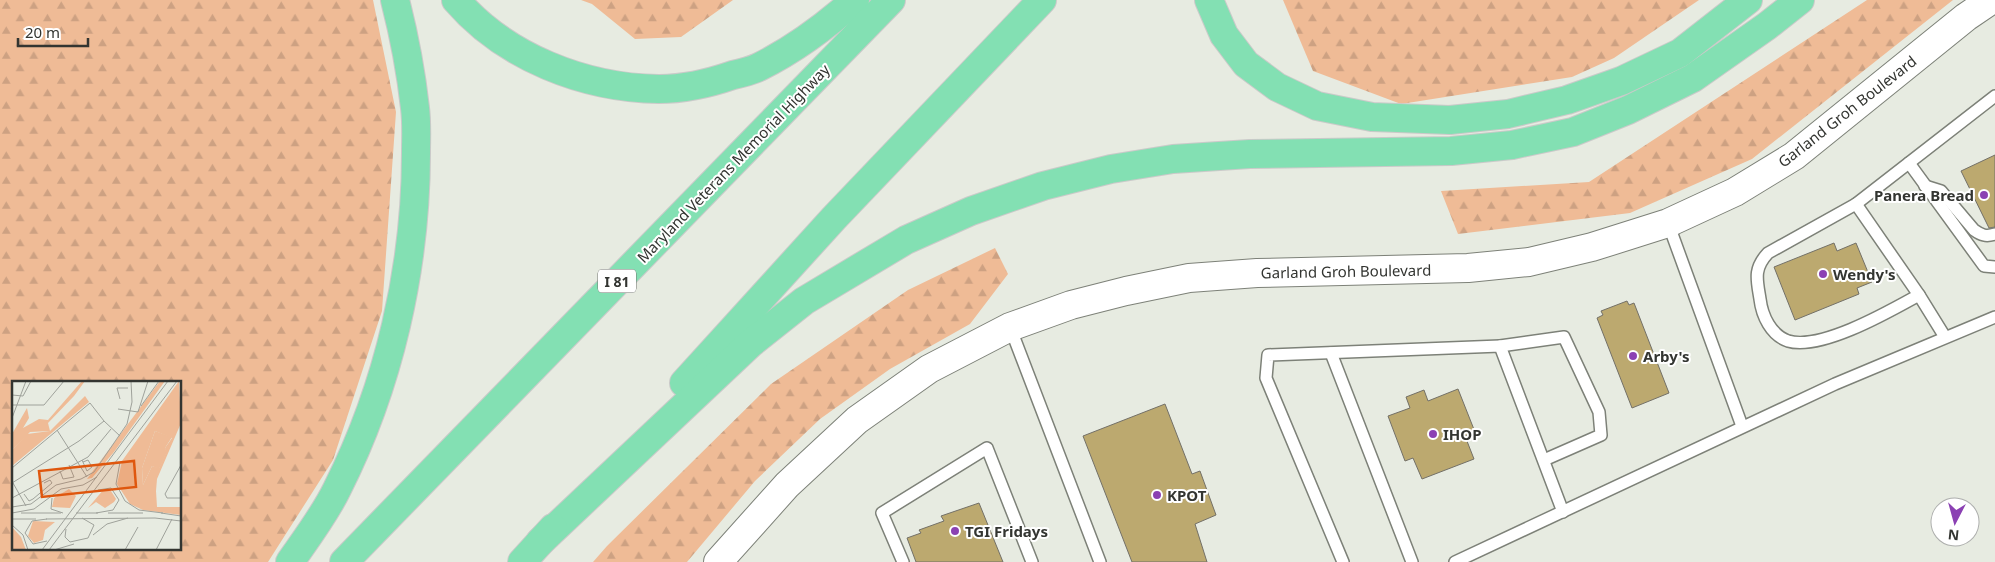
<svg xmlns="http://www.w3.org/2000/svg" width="1995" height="562" font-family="'Noto Sans',sans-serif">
<defs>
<pattern id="forest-firs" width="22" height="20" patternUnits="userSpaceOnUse" patternTransform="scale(1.25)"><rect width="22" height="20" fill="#efbb96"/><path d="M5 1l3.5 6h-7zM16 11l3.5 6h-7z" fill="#cda182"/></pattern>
</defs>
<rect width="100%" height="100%" fill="#e7ebe1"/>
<g fill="url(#forest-firs)" fill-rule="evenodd">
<path d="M0,0H373L396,112L382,311L333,460L268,562H0ZM14,382H180V548H14Z"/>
<polygon points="581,0 733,0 681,37 635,39 592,4"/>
<polygon points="1283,0 1699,0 1614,58 1572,77 1401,104 1313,71"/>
<polygon points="1867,0 1953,0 1752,159 1630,213 1458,234 1441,191 1589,182"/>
<polygon points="995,248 1008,274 970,324 890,369 820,419 755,481 687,562 593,562 607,546 771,384 908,290"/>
</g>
<g fill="#bca96f" stroke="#737067">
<polygon points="1995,155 1995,227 1989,228 1961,171"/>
<polygon points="1834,243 1837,251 1856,243 1872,282 1857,288 1859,294 1795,320 1774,267"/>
<polygon points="1627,301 1629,305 1634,303 1669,393 1632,408 1597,318 1603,315 1601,311"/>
<polygon points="1458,389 1475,432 1465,436 1474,459 1422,479 1413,458 1405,461 1388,416 1410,408 1406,397 1424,390 1428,401"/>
<polygon points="1165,404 1192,474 1200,471 1216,515 1195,524 1207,562 1132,562 1083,436"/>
<polygon points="979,503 1003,562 916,562 907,538 921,533 919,530 944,521 941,516"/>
</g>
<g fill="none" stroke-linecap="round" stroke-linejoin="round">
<defs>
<g id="lane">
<polyline points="1909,163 1984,266 1995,267"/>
<path d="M1925,186L1941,191L1974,230C1981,235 1986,237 1995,234"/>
<polyline points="1856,204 1919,295 1945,337"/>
<polyline points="1668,223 1742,426"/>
<path d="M1919,295C1890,311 1821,351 1788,341C1771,335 1762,316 1760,299C1757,280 1753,269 1768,253L1856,204L1995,96"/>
<polyline points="1010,327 1100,562"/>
<polyline points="1500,346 1564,337 1599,412 1601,435 1544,460"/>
<polyline points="1331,353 1412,562"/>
<polyline points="903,562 882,513 987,448 1032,562"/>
<polyline points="1343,562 1266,378 1268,355 1500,346 1563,512"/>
<polyline points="1455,562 1835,384 1995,317"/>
</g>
<polyline id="secondary" points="718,562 787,485 857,420 929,369 1010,327 1071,305 1126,291 1189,278 1257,273 1468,268 1529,262 1592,247 1668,223 1735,192 1794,156 1966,17 1991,0"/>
<g id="highway">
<path d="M456,0C505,57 584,88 659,89C684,89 710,83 733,75C742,73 751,71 759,67C793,50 827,25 855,0"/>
<polyline points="1209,0 1224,35 1246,64 1277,87 1317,106 1372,117 1450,120 1508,114 1567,100 1621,81 1680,53 1748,0"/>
<polyline points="684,383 834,218 1042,0"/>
<polyline points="540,542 750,344 804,301 906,240 971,211 1043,186 1111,169 1173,159 1250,154 1451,151 1512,145 1573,132 1628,110 1693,78 1767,26 1800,0"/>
<path d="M290,562C306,539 325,514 337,489C389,386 416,268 416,153C416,138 417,123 415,108C411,72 404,35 395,0"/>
<polyline points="344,562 891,0"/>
<polyline points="522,562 553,528"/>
</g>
</defs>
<use href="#lane" stroke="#7d8178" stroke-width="14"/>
<use href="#secondary" stroke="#7d8178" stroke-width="30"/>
<use href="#highway" stroke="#cacac9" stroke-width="30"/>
<use href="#lane" stroke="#fff" stroke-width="11"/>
<use href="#secondary" stroke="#fff" stroke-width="28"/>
<use href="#highway" stroke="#83e0b3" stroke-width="28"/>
</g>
<g fill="#8b41b3" stroke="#fff" stroke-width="2">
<circle cx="1984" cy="195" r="5"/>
<circle cx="1823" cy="274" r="5"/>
<circle cx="1633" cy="356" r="5"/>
<circle cx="1433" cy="434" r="5"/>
<circle cx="1157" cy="495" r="5"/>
<circle cx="955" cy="531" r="5"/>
</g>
<g text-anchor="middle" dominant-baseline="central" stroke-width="4" stroke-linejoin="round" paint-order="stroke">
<rect fill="#fff" stroke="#70726f" stroke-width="1" x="598" y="269.5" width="38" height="23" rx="4"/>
<g font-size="14" font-weight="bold" fill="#333531">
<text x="617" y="281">I 81</text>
</g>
<g font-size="15" fill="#333531" stroke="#fff">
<text transform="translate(1847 111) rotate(-38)">Garland Groh Boulevard</text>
<text transform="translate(733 163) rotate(-46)">Maryland Veterans Memorial Highway</text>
<text transform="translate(1346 271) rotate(-1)">Garland Groh Boulevard</text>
</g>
<g font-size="15" font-weight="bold" fill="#333531" stroke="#fff" text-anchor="start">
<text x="1974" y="195" text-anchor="end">Panera Bread</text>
<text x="1833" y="274">Wendy's</text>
<text x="1643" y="356">Arby's</text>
<text x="1443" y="434">IHOP</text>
<text x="1167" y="495">KPOT</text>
<text x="965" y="531">TGI Fridays</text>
</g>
</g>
<g transform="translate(12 381)">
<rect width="169" height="169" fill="#e7ebe1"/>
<path d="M73,15L77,21L0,85V69L15,53L38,50ZM143,50L160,56L153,67L155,71L147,88L140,85L131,104L130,87Z" fill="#efbb96"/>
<path d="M70,0H73L62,15L36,42L38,50L18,51L0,69V53L15,27L17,37L11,47L27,38L36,39ZM148,0H153L102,71L80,97L75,98ZM167,0L169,42L145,98L144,110L145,126H169V134L131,129L118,123L105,103L110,80ZM143,50L160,57L153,67L154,72L147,87L140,85L131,104L130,87ZM57,108L64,115L58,127L40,126L42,117ZM92,108L99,110L104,118L102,121L93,127L84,121L76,127ZM21,140L43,141L33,149L31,159L22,162L16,155ZM0,146L9,156L14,169H0Z" fill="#efbb96" fill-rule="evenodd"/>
<path fill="none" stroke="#9fa29b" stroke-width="1" d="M0,14L11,15L19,0M108,18L105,7H116M0,24H32L52,0M129,25L147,0M106,28L126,31L136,0M0,37L14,0M45,49L75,96M70,79L75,90L80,86L76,79L71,81M108,81L104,103L113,120L127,129L151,132M169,84L153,113L155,117H169M0,87L78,22L92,40M48,90L51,98L62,96L57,84M0,102L67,60L92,40L108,55M1,102L14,125M12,113L17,120L21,118L40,102L38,99L32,102M0,117L76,76L99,48M40,117L39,128L51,132M0,126L19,123L44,104L69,98L82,91L115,43L120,21L119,0M0,132L22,128L49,108L71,104L85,96M9,132H49M64,132H86M84,132L101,129L107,119L99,107L86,109M96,132H131M149,132L169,135M0,138H24M34,138L143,137L169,140M0,144L11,154L16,169M54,148L53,156L58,161L76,157L82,144L70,137M81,154L95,143L116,137M35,160L21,163L13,152L20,140L35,138M30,169L156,0M37,169L165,0M42,169L62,163M113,169L126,146M144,169L160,138"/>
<path fill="#df570e" fill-opacity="0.15" stroke="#df570e" stroke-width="2.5" d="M122,80L124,106L30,116L27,90Z"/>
<rect width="169" height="169" fill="none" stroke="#333531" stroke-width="2.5"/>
</g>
<g transform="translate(1955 522) rotate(186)"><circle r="24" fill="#ffffff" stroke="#adaead"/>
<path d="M0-4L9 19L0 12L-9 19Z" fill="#8b41b3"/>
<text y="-8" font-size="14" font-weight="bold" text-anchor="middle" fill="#333531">N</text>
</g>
<path d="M18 38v8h70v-8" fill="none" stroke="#333531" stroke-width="2.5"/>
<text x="25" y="38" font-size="15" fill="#333531" stroke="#ffffff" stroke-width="4" paint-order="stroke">20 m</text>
</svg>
